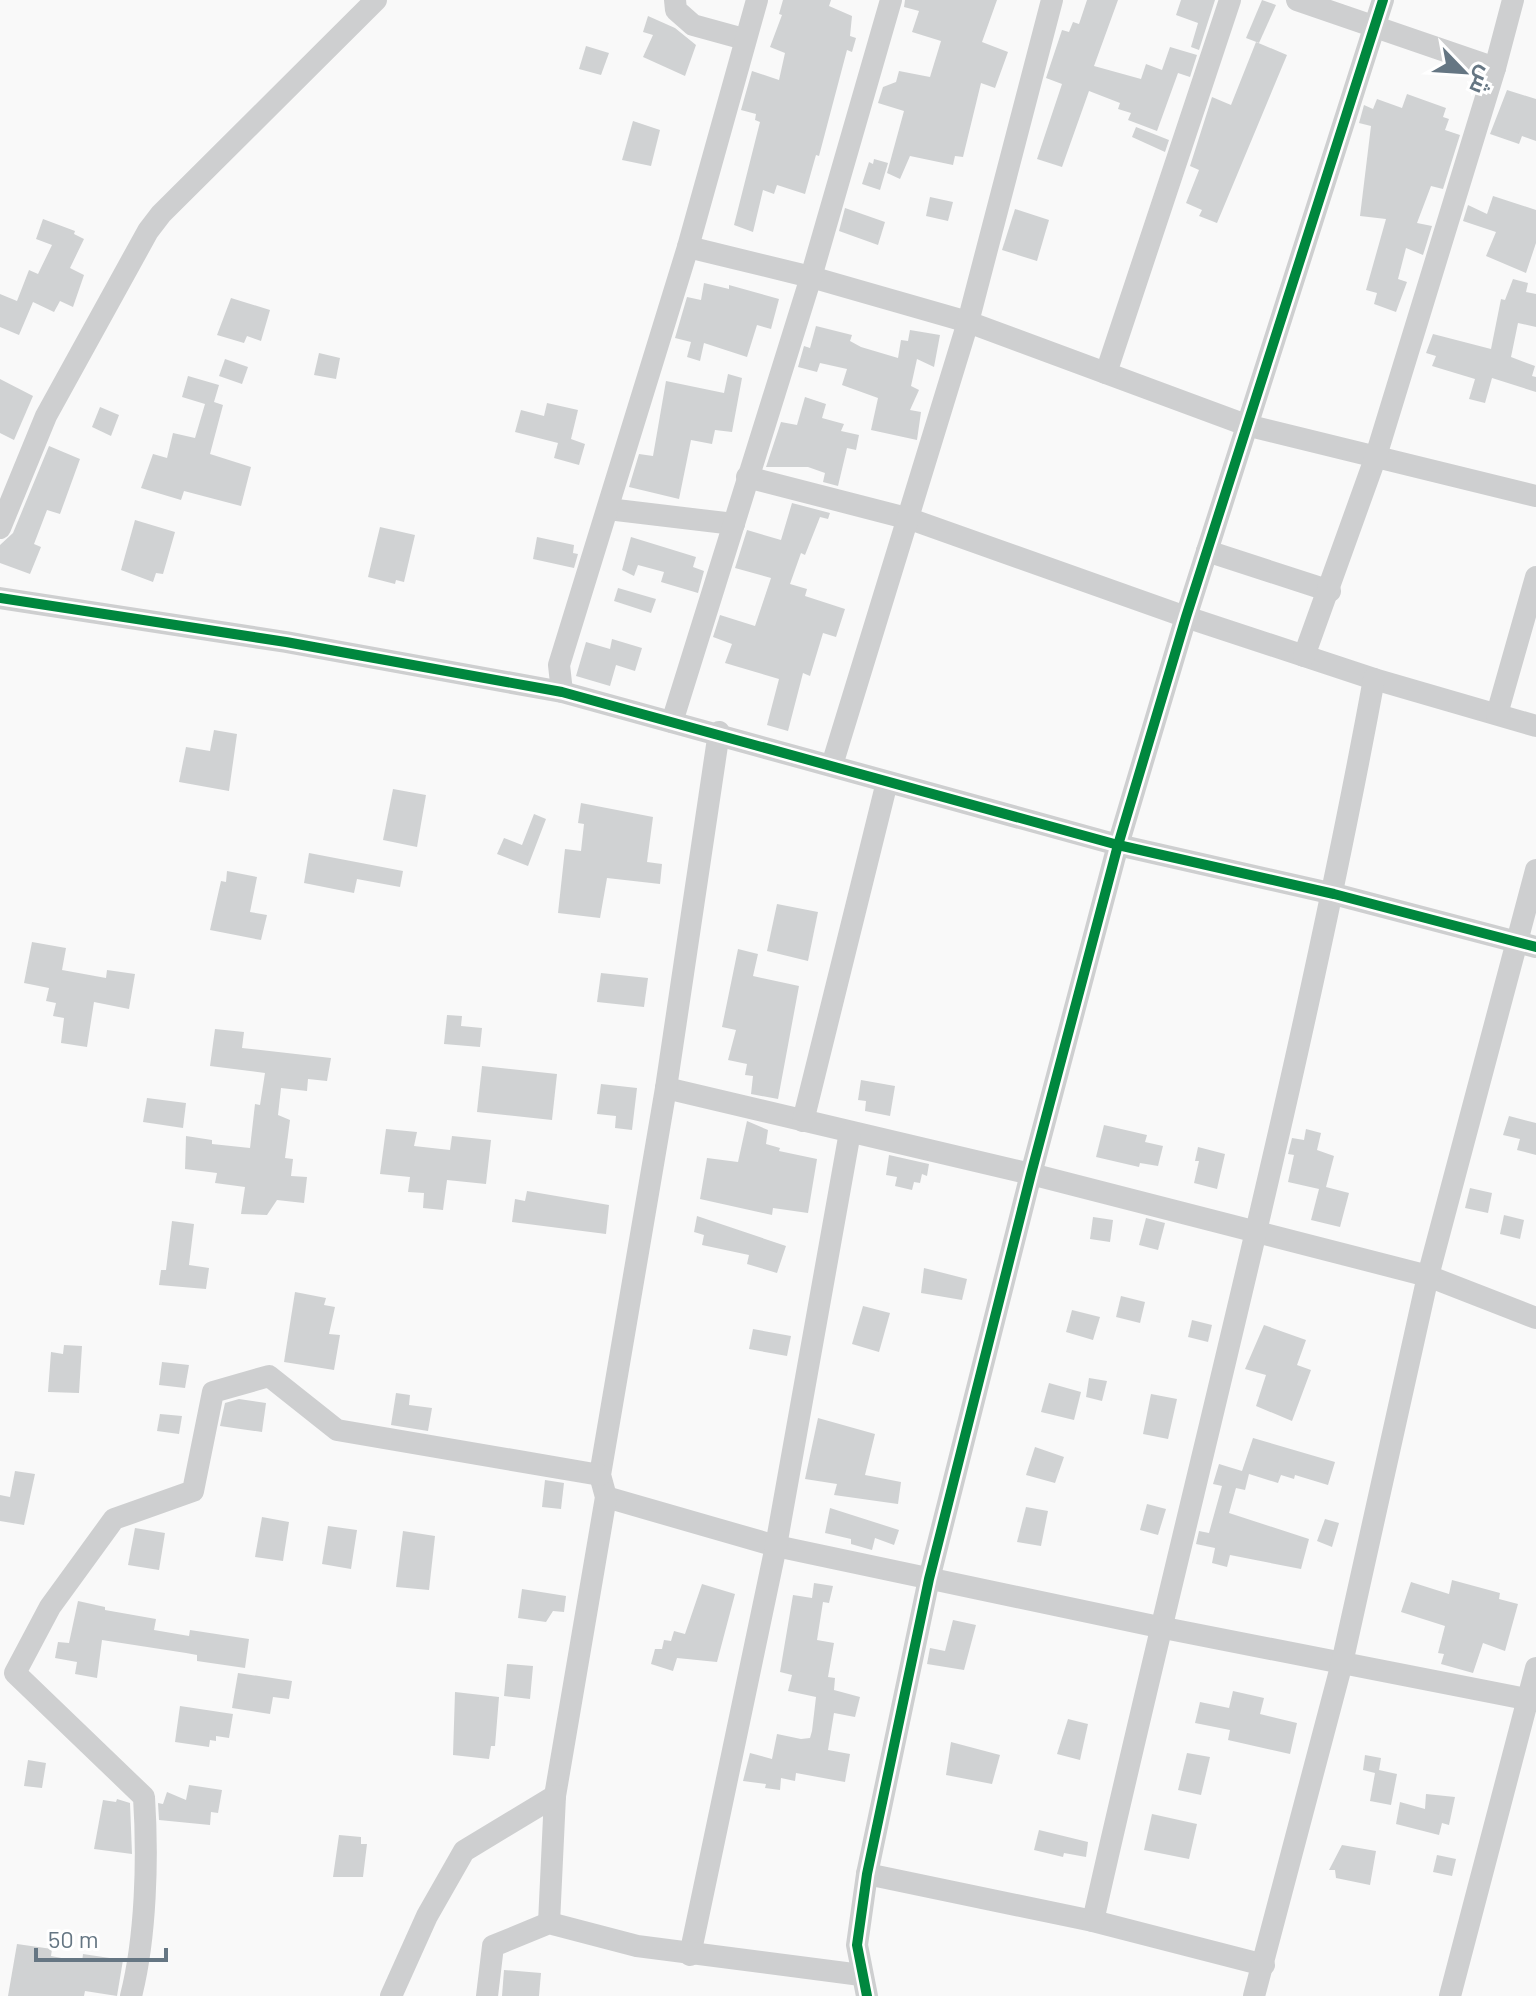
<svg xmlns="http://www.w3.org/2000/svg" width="1536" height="1996" font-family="Barlow,Cairo,sans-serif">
<rect width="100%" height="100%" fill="#f9f9f9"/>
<g fill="#d0d2d3">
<polygon points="783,0 831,0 829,6 852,16 850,36 856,38 852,52 847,50 819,156 816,155 805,194 777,185 774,194 763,190 753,232 734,225 760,122 755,120 756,114 741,110 752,71 779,80 785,53 770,47 782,15 779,14"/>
<polygon points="905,0 997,0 982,42 1008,52 995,88 981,83 963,157 955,156 953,165 910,156 900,179 887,173 904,111 878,103 883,87 896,82 899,71 930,77 941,41 912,32 919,11 904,7"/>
<polygon points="1087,0 1118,0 1094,66 1141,79 1146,64 1162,70 1170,47 1197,55 1190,77 1178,73 1157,131 1128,120 1131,113 1118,109 1120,103 1089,91 1062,167 1037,159 1062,84 1046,78 1062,30 1069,32 1073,22 1079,24"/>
<polygon points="1181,0 1215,0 1199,50 1191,47 1198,23 1176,15"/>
<polygon points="1262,0 1276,5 1259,43 1246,38"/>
<polygon points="648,16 675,28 696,45 685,76 643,57 653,35 643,32"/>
<polygon points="1256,42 1287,55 1217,223 1199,216 1202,210 1186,203 1199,170 1190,166 1212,97 1231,105"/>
<polygon points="586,46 609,53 601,75 579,69"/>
<polygon points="1507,90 1536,99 1536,141 1522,136 1519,144 1490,134"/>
<polygon points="1407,94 1446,108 1443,117 1449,119 1445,130 1460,135 1443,189 1431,186 1417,223 1432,226 1423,255 1406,248 1398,279 1407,282 1396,312 1374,304 1377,293 1366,290 1386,219 1360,216 1371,126 1359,123 1364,105 1373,109 1377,99 1402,108"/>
<polygon points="633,121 660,130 651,166 622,160"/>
<polygon points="1136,127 1169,140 1165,152 1132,137"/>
<polygon points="874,159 888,163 880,190 862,184 869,162 873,164"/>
<polygon points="1493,196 1536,210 1536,243 1526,273 1486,256 1496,232 1463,221 1468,205 1487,214"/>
<polygon points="930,197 953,202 948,221 926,216"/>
<polygon points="845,208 885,222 878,245 839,231"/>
<polygon points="1015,209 1049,220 1037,261 1002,250"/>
<polygon points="43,219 75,231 74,234 84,239 70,268 84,275 73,307 60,301 54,312 33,302 19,335 0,327 0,294 17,301 29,270 38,274 52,245 36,239"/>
<polygon points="1513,279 1528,283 1526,292 1536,294 1536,327 1518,323 1511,357 1535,366 1532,376 1536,377 1536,392 1492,378 1485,403 1469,399 1475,379 1432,366 1436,356 1426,353 1433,334 1491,349 1501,299 1505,300"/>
<polygon points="704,283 729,289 729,285 779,299 771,329 757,325 747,357 704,343 700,361 687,357 691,342 675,338 687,297 701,300"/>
<polygon points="231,298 270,310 261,341 247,336 244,343 217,335"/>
<polygon points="816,326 852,335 850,341 861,347 898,358 901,340 908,341 910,330 940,335 934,367 917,359 911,386 919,390 910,410 921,412 917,440 871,430 878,398 842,385 847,369 820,363 817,372 798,367 804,346 810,348"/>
<polygon points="319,353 340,358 336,379 314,375"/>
<polygon points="225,359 248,367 242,384 219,376"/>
<polygon points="728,374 742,378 732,432 715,430 712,444 691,440 679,499 629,487 639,454 653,456 666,381 724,393"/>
<polygon points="188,376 219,385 214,402 223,405 210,454 251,467 241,506 184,491 181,500 141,488 153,454 167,458 173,433 195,438 205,404 182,397"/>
<polygon points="0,379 33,396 14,440 0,433"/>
<polygon points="805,397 826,404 822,418 844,424 841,431 859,435 856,450 847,448 838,486 823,482 825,473 808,467 766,467 781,422 797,425"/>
<polygon points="547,403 578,410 571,439 585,444 579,465 554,458 558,443 515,432 521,410 544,416"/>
<polygon points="100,407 119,415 111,436 92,427"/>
<polygon points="49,446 80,459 60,514 47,510 34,544 41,547 30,574 0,563 0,545 13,533"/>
<polygon points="792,503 830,513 828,519 820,517 805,555 801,553 790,584 807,589 805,596 845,609 836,637 823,633 810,676 803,673 788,731 767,725 779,679 725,663 732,644 713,637 720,615 755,626 771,578 735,568 747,530 781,540"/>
<polygon points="135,520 175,532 163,574 156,573 153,582 121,570"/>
<polygon points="380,527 415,535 404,582 396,580 395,584 368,577"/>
<polygon points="537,537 574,545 573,553 578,554 574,568 533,559"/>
<polygon points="631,537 696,557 693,567 704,571 698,593 661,582 664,572 638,565 634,576 622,570"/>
<polygon points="618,588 656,599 651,613 614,601"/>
<polygon points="612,639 642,648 635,671 616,665 610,686 576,676 586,642 610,649"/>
<polygon points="214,730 237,734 229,791 179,782 186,747 210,751"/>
<polygon points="393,789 426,795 417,847 383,840"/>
<polygon points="581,803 653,817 647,862 662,864 660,884 607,878 600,918 558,913 565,849 581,851 584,824 578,823"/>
<polygon points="534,814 546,819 528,866 497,854 504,838 522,845"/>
<polygon points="309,853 403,871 400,887 357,879 354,893 304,883"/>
<polygon points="227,871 257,877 250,912 267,915 261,940 210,930 221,881 226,882"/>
<polygon points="777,904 818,912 808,961 767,951"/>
<polygon points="32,942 66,948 62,970 106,978 107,970 135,974 129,1009 94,1002 87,1047 61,1043 64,1018 53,1016 56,1003 46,1001 49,988 24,983"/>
<polygon points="738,949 758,954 753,976 799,986 778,1099 751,1094 753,1076 745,1075 747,1064 728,1060 736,1030 722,1027"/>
<polygon points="601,973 648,978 644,1007 597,1002"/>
<polygon points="447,1015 462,1016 461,1026 482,1028 480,1047 444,1044"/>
<polygon points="215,1029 244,1032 242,1048 331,1058 327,1081 308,1079 307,1091 281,1088 278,1115 290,1120 285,1158 293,1159 291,1176 307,1177 304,1203 277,1200 267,1215 241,1214 245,1187 215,1183 217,1173 185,1169 186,1136 212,1140 212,1144 250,1148 255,1104 260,1105 265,1073 210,1066"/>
<polygon points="482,1066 557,1074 552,1120 477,1112"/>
<polygon points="861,1080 895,1086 890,1116 865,1111 866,1101 858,1100"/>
<polygon points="601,1084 637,1088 632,1130 615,1128 616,1116 597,1114"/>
<polygon points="147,1098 186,1103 183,1128 143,1122"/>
<polygon points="1509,1116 1536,1123 1536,1155 1517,1150 1520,1139 1503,1135"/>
<polygon points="747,1121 768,1130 766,1144 780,1148 779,1151 817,1159 808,1213 773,1208 772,1215 700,1199 707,1158 738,1162"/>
<polygon points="1104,1125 1147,1135 1145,1142 1163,1146 1158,1166 1140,1163 1139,1167 1096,1157"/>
<polygon points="386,1129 417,1132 414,1146 450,1150 452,1136 491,1140 486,1184 447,1180 443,1210 423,1208 424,1193 408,1192 410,1177 380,1174"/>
<polygon points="1306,1129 1321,1133 1317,1150 1334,1156 1326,1187 1349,1193 1340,1227 1311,1220 1319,1189 1288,1182 1294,1155 1288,1154 1292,1138 1304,1140"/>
<polygon points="1198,1147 1225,1154 1217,1189 1194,1183 1199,1161 1195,1161"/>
<polygon points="889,1155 929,1164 927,1176 922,1174 920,1183 914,1182 912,1190 895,1186 897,1177 886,1175"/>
<polygon points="1470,1188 1492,1193 1488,1213 1465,1208"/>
<polygon points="527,1191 609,1205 606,1234 512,1222 515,1199 525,1201"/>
<polygon points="1504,1215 1524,1220 1520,1239 1500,1234"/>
<polygon points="697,1216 786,1246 777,1273 747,1264 749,1255 702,1245 704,1235 694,1232"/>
<polygon points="1093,1217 1113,1220 1110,1242 1090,1239"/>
<polygon points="1146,1218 1165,1223 1158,1250 1139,1245"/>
<polygon points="172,1221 194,1224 189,1265 209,1268 206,1289 159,1285 161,1270 166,1270"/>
<polygon points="924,1268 967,1279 962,1300 921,1293"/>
<polygon points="295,1292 326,1298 324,1305 335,1307 329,1334 340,1335 334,1370 284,1362"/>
<polygon points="1121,1296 1145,1302 1140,1323 1116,1317"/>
<polygon points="863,1306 890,1313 879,1352 852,1344"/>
<polygon points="1072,1310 1100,1317 1093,1340 1066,1332"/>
<polygon points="1192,1320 1212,1325 1208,1342 1188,1337"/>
<polygon points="1264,1325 1306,1340 1297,1365 1311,1370 1292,1421 1256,1406 1266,1375 1245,1369"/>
<polygon points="753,1329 791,1336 787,1356 749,1349"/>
<polygon points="64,1345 82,1346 79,1393 48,1392 51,1352 63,1354"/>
<polygon points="162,1362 189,1365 185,1388 159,1385"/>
<polygon points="1089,1378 1107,1381 1102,1401 1086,1397"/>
<polygon points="1049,1383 1081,1392 1074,1420 1041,1412"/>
<polygon points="396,1393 410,1395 409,1405 432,1408 428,1431 391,1425"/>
<polygon points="1151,1394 1177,1399 1168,1439 1143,1434"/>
<polygon points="239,1399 266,1403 262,1432 220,1426 225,1403"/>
<polygon points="160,1414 182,1416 179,1434 157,1431"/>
<polygon points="818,1418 875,1434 865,1475 901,1482 898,1504 834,1495 837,1484 805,1479"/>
<polygon points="1253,1438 1335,1462 1328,1485 1295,1475 1294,1479 1281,1475 1278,1483 1249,1474 1245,1490 1236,1488 1229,1513 1309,1539 1301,1569 1230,1555 1227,1567 1212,1563 1215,1548 1196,1544 1199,1531 1209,1533 1222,1486 1213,1484 1219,1464 1242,1471"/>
<polygon points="1035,1447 1064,1457 1055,1483 1026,1475"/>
<polygon points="15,1471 35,1474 24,1525 0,1521 0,1495 10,1497"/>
<polygon points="545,1480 564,1483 561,1509 542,1507"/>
<polygon points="1147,1504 1166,1509 1158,1535 1140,1530"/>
<polygon points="1026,1507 1048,1511 1041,1546 1017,1542"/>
<polygon points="830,1508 899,1530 894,1545 875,1538 872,1550 851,1544 851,1539 825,1533"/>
<polygon points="262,1517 289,1522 283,1561 255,1557"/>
<polygon points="1325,1519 1339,1523 1332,1547 1317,1541"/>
<polygon points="328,1526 357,1530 351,1569 322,1564"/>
<polygon points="135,1528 165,1533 159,1570 128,1565"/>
<polygon points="403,1531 435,1536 429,1590 396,1587"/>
<polygon points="1452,1580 1500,1593 1499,1599 1518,1604 1505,1651 1483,1643 1473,1673 1441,1664 1444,1654 1438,1653 1445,1626 1401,1612 1411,1582 1449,1594"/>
<polygon points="814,1583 833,1586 829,1603 823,1602 817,1640 834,1643 828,1677 835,1678 834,1690 860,1697 855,1717 834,1713 828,1750 850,1754 845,1782 796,1773 795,1781 781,1778 780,1790 765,1788 766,1784 743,1781 750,1753 772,1759 777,1734 801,1739 810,1738 812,1731 816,1697 788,1691 792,1675 780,1672 793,1595 812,1598"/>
<polygon points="702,1584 735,1594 717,1662 677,1658 673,1671 651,1664 655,1649 662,1649 664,1640 671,1641 674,1631 685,1634"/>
<polygon points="522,1589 566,1596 564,1612 553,1611 546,1622 518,1618"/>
<polygon points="78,1601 105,1607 105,1610 156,1619 154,1630 189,1636 190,1630 249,1639 245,1668 197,1661 197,1655 186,1653 102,1640 97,1678 75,1674 77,1662 55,1658 58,1642 69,1643"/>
<polygon points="953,1620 976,1625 964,1670 927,1664 930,1648 945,1651"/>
<polygon points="507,1664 533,1666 530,1699 504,1696"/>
<polygon points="238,1673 292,1681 289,1699 273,1697 270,1714 232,1708"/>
<polygon points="1233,1691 1264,1698 1260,1714 1297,1723 1290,1754 1228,1740 1230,1730 1195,1723 1200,1702 1229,1708"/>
<polygon points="455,1692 499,1697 495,1746 491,1746 489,1759 453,1755"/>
<polygon points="180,1706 233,1714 229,1738 216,1736 216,1741 210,1740 209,1747 175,1742"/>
<polygon points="1068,1719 1088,1724 1080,1760 1057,1754"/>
<polygon points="951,1742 1000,1755 992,1784 946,1775"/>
<polygon points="1187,1753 1210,1757 1201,1795 1178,1790"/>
<polygon points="1365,1755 1381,1758 1379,1770 1397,1774 1391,1805 1370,1801 1375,1773 1363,1770"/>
<polygon points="28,1760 46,1763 42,1788 24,1786"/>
<polygon points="189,1785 222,1790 218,1813 211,1812 210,1825 159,1820 158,1803 163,1804 167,1792 186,1800"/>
<polygon points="1426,1794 1455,1797 1449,1825 1442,1823 1439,1835 1396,1824 1400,1802 1425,1809"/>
<polygon points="117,1799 130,1803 132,1854 94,1849 103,1800 116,1802"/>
<polygon points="1152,1814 1197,1824 1189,1859 1144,1850"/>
<polygon points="1039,1830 1088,1842 1086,1857 1064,1853 1063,1857 1034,1850"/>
<polygon points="339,1835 361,1837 361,1844 367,1844 363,1877 333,1877"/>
<polygon points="1342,1845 1376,1851 1370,1885 1336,1878 1335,1870 1329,1870"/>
<polygon points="1437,1855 1456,1859 1452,1876 1433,1872"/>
<polygon points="17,1944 52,1949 51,1956 82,1962 83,1954 123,1960 117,1996 85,1991 84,1996 8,1996"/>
<polygon points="504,1970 541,1973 539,1996 502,1996"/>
</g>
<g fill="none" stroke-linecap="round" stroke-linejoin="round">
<g stroke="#cecfd0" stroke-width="22">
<polyline points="675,0 676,10 693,25 744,39"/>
<polyline points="1297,0 1495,68"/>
<polyline points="688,247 811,277 968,322 1246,425 1536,496"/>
<polyline points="1106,373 1230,0"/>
<polyline points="747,477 910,519 1186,617 1374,679 1536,726"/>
<polyline points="608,509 734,524"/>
<polyline points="0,528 46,416 148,231 161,214 376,0"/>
<polyline points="1207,551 1330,591"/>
<polyline points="0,598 286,642 562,692 1118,845 1334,894 1536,947"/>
<polyline points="1304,656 1376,456 1495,68 1513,0"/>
<polyline points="562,692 559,665 688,247 757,0"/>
<polyline points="1497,714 1536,577"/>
<polyline points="672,722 811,277 891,0"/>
<polyline points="832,765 968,322 1052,0"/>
<polyline points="666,1088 1031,1174 1428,1276 1536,1318"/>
<polyline points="803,1121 887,782"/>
<polyline points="606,1497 776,1546 1159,1627 1536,1701"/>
<polyline points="867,1874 1093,1921 1264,1965"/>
<path d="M1093,1921C1186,1507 1297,1097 1374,679"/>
<polyline points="549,1923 555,1796 606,1497 600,1475 666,1088 719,732"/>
<polyline points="690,1955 776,1546 850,1132"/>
<path d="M131,1996C146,1937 148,1858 144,1797L15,1673L50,1607L114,1519L193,1491L213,1392L269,1376L337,1430L600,1475"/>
<polyline points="391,1996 427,1916 464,1851 555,1796"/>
<polyline points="487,1996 493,1946 549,1923 637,1946 861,1975"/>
<polyline points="867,1996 857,1945 867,1874 929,1579 1031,1174 1118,845 1186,617 1383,0"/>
<polyline points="1254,1996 1342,1663 1428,1276 1536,870"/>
<polyline points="1450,1996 1536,1668"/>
</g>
<defs>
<g id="cycleway">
<polyline points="0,598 286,642 562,692 1118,845 1334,894 1536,947"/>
<polyline points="867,1996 857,1945 867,1874 929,1579 1031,1174 1118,845 1186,617 1383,0"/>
</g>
</defs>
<use href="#cycleway" stroke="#fff" stroke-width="15"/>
<use href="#cycleway" stroke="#00873e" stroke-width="10"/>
</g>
<g transform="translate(1464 72) rotate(115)" stroke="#ffffff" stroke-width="6" paint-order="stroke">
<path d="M0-6L14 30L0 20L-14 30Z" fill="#657683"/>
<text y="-12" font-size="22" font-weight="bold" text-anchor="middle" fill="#657683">ش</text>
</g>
<path d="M36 1948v12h130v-12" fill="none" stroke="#657683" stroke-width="4"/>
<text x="48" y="1948" font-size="24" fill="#657683" stroke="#ffffff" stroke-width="6" paint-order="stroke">50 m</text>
</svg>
